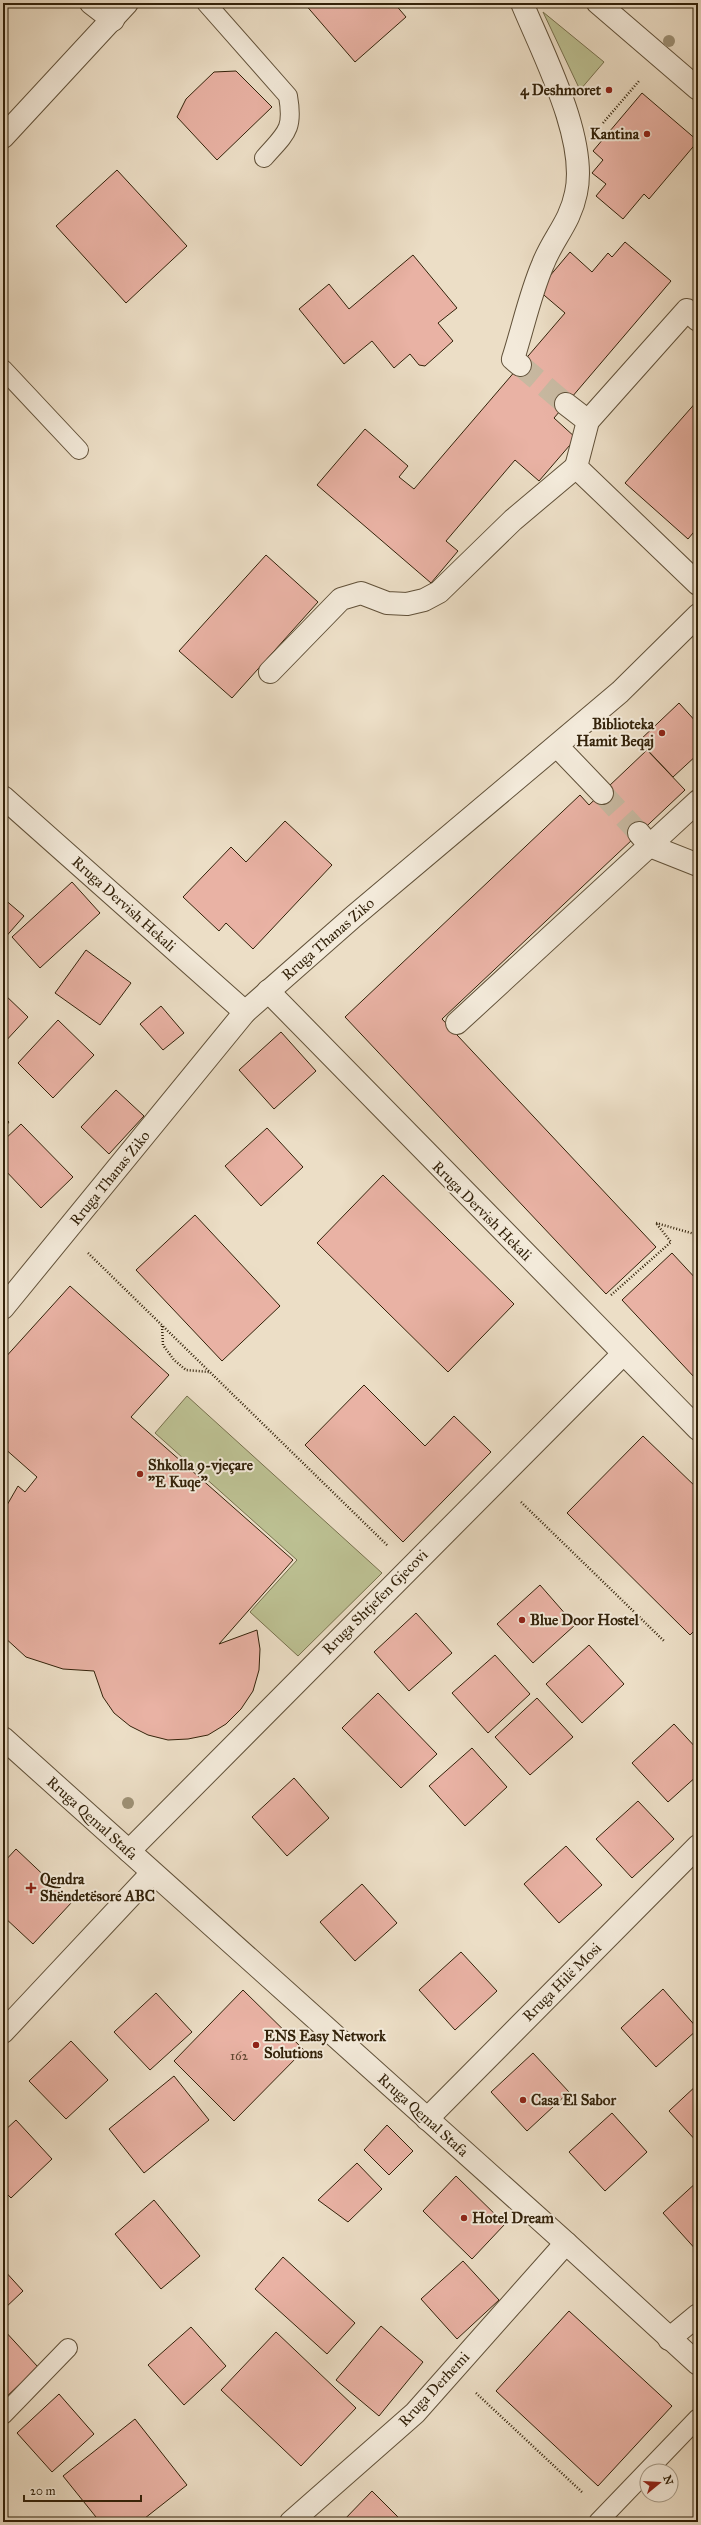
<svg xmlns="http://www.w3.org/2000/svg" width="701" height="2525" font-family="'IM FELL Great Primer',serif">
<rect width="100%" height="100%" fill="#ecdec6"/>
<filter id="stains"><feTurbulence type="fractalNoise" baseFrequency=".005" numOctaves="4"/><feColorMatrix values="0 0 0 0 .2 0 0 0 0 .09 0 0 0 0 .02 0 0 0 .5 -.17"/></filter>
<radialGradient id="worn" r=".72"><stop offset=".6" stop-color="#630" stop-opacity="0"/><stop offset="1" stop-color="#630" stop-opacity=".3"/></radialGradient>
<g fill="#bcc092" stroke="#78714e">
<polygon points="543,12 604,62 580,90"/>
<polygon points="187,1396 382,1573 298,1656 250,1612 297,1560 155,1433"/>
</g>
<g fill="#e9b2a4" stroke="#33220a">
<polygon points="304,3 394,3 406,17 355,62"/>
<polygon points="236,71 272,107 217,160 177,117 186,99 214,72"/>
<polygon points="642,93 698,141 649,199 644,194 623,219 596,196 606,184 592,173 603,160 593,151"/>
<polygon points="117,170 187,246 126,303 56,226"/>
<polygon points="625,242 671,281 554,418 576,438 539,481 515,460 446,541 458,551 431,583 317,485 365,429 408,466 399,477 414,489 565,313 538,290 570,252 592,272 608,253 612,257"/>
<polygon points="413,255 457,308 438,323 453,341 425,366 419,365 410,354 394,368 372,341 344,364 299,309 329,284 349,309"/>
<polygon points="698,400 698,527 688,539 625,483"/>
<polygon points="266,555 318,602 232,698 179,651"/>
<polygon points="679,703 698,724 698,754 673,777 639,741"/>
<polygon points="647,750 685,790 442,1019 656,1247 606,1294 345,1017 580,795 589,805"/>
<polygon points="285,821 332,865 253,949 226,923 219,931 183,897 231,847 246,862"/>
<polygon points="72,882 100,913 40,968 12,937"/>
<polygon points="3,898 24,916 3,940"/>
<polygon points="86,950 131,983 100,1025 55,993"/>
<polygon points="3,993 28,1017 3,1044"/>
<polygon points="161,1006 184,1033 163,1050 140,1024"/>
<polygon points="58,1020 94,1055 53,1098 18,1063"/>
<polygon points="281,1032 316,1071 274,1109 239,1070"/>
<polygon points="116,1090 144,1116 109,1154 81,1127"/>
<polygon points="3,1116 9,1122 3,1130"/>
<polygon points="21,1124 73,1177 41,1208 3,1168 3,1141"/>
<polygon points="267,1128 303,1167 261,1206 225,1166"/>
<polygon points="383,1175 514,1304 448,1372 317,1243"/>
<polygon points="195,1215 280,1306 222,1361 136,1270"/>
<polygon points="672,1253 698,1281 698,1375 695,1378 622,1300"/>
<polygon points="70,1286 169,1375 131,1417 293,1560 219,1644 257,1630 260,1649 259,1670 253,1691 241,1709 226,1724 208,1735 188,1739 168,1740 148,1735 130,1726 114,1713 103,1697 94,1671 63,1669 26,1657 3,1636 3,1512 18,1486 25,1492 37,1477 3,1447 3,1360"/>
<polygon points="364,1385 425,1446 454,1416 491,1452 403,1542 305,1445"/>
<polygon points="643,1436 698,1489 698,1627 690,1635 567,1513"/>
<polygon points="540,1585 575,1625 533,1663 497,1624"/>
<polygon points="416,1613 452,1653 409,1691 374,1652"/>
<polygon points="589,1645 624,1684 582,1723 546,1684"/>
<polygon points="495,1655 530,1694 488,1733 452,1693"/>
<polygon points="378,1693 437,1754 401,1788 342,1728"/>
<polygon points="537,1698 573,1737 530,1775 495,1737"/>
<polygon points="674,1724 698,1750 698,1775 668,1802 632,1763"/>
<polygon points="472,1748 507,1787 465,1826 429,1786"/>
<polygon points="294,1778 329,1818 287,1856 252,1817"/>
<polygon points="638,1801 674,1839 632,1878 596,1839"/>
<polygon points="566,1846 602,1885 559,1923 524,1884"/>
<polygon points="16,1849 72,1902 33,1944 3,1916 3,1863"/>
<polygon points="362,1884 397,1923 355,1961 320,1922"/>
<polygon points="461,1952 497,1991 455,2030 419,1990"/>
<polygon points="663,1989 698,2029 656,2067 621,2028"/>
<polygon points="243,1990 304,2050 234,2121 174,2061"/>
<polygon points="156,1993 192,2032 150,2070 114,2032"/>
<polygon points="71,2041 108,2080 66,2119 29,2081"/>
<polygon points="533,2053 569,2092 527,2131 491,2092"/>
<polygon points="174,2076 209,2120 144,2173 109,2129"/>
<polygon points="698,2084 698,2143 669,2111"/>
<polygon points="612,2113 647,2152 605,2191 569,2152"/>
<polygon points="16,2120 52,2159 11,2198 3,2190 3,2132"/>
<polygon points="387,2125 413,2151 389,2175 364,2150"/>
<polygon points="357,2163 382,2189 348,2222 318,2200"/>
<polygon points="456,2176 505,2224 472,2259 423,2211"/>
<polygon points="698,2181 698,2252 663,2213"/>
<polygon points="154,2200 200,2256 161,2289 115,2234"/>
<polygon points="283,2257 355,2323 327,2354 255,2289"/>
<polygon points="463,2261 499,2300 457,2339 421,2299"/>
<polygon points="3,2269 23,2291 3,2310"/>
<polygon points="569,2311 672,2406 598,2486 496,2391"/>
<polygon points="381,2326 423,2362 379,2416 336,2380"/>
<polygon points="191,2327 226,2366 184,2405 148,2365"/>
<polygon points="3,2329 38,2367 3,2400"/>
<polygon points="276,2332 356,2408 301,2466 221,2390"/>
<polygon points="59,2394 94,2434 52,2472 17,2433"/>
<polygon points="135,2419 187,2485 140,2522 100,2522 63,2476"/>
<polygon points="372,2491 403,2522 342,2522"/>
</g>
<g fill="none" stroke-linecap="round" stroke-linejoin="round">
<g stroke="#c7b8a0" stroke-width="22" stroke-dasharray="22 11" stroke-linecap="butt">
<polyline points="520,365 566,404"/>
<polyline points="602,793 639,833"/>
</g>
<defs>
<g id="lane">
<path d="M206,3L288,96C294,130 286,133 264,158"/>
<polyline points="3,369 79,450"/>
<polyline points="3,2415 68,2348"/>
<polyline points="598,2522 698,2418"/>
</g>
<g id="street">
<polyline points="91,3 113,20"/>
<polyline points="598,3 698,89"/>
<polyline points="3,137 127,3"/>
<polyline points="698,320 687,310 588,421 576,467 698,584"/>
<path d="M520,365L513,359C523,328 530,294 543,264C553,238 570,223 576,193C588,139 543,54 522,3"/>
<polyline points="566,404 588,421"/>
<polyline points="270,672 341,599 361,593 387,603 407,604 424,600 439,592 513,520 576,467"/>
<polyline points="557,746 602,793"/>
<polyline points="3,797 245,1012"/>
<polyline points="639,833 650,846 698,865"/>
<polyline points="268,991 698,1429"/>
<polyline points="457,1023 698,801"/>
<polyline points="3,1308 245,1012 353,917 620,692 698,615"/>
<polyline points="3,1738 566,2243 698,2364"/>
<polyline points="129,1851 623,1354"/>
<polyline points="3,2032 152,1873"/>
<polyline points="427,2119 698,1846"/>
<polyline points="669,2339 698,2315"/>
<polyline points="291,2522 415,2413 566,2243"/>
</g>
</defs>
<use href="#lane" stroke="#615139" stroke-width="20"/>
<use href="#street" stroke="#615139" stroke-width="24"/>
<g stroke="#33220a" stroke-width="2.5" stroke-dasharray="1 2" stroke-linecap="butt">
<polyline points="603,123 639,81"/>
<polyline points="656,1223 698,1235"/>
<polyline points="88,1253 388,1546"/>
<polyline points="611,1295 671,1242 656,1223"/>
<polyline points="162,1326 163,1345 174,1360 186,1370 209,1372"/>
<polyline points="521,1502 664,1641"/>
<polyline points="476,2393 583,2493"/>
</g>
<use href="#lane" stroke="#f3eada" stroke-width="18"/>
<use href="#street" stroke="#f3eada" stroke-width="22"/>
</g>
<g fill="#9d9075">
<circle cx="669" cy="41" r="6"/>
<circle cx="128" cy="1803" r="6"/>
</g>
<g fill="#8f2418" stroke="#f3eada" stroke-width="1.5">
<circle cx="609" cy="90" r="4"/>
<circle cx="647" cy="134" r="4"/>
<circle cx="662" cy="733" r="4"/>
<circle cx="140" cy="1474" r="4"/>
<circle cx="522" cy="1620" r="4"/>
<path d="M29 1882h4v4h4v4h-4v4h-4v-4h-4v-4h4z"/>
<circle cx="256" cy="2045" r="4"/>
<circle cx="523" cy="2100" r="4"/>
<circle cx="464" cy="2218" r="4"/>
</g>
<g text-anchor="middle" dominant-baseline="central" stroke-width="4" stroke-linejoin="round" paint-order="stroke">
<g font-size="13" fill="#604630">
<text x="239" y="2056">162</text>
</g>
<g font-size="15" font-weight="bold" fill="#33220a" stroke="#f3eada" text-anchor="start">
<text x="601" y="90" text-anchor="end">4 Deshmoret</text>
<text x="639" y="134" text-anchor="end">Kantina</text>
<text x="654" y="724" text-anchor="end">Biblioteka<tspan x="654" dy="17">Hamit Beqaj</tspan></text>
<text x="148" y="1465">Shkolla 9-vjeçare<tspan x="148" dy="17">"E Kuqe"</tspan></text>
<text x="530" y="1620">Blue Door Hostel</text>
<text x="40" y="1879">Qendra<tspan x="40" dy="17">Shëndetësore ABC</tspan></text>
<text x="264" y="2036">ENS Easy Network<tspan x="264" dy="17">Solutions</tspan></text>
<text x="531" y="2100">Casa El Sabor</text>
<text x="472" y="2218">Hotel Dream</text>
</g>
<g font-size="15" fill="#33220a" stroke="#f3eada">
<text transform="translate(124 904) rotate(42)">Rruga Dervish Hekali</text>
<text transform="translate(328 939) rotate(-41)">Rruga Thanas Ziko</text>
<text transform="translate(110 1178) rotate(-51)">Rruga Thanas Ziko</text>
<text transform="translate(482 1211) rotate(45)">Rruga Dervish Hekali</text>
<text transform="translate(375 1602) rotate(-45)">Rruga Shtjefen Gjecovi</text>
<text transform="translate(92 1818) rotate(42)">Rruga Qemal Stafa</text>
<text transform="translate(562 1982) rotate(-45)">Rruga Hilë Mosi</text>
<text transform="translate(423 2115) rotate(42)">Rruga Qemal Stafa</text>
<text transform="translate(434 2389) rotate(-47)">Rruga Derhemi</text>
</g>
</g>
<rect width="701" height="2525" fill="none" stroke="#ecdec6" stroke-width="16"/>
<rect x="4" y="4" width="693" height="2517" fill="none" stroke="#33220a" stroke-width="2"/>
<rect x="8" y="8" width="685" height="2509" fill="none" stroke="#33220a"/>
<g transform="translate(659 2483) rotate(72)"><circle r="19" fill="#f3eada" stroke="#a69a87"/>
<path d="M0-3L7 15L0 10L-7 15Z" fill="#8f2418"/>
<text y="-6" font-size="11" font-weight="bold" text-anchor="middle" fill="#33220a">N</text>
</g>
<path d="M24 2495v6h117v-6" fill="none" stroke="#33220a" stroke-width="2"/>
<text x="30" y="2495" font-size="12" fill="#33220a" stroke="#f3eada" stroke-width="3" paint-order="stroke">20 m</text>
<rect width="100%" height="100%" filter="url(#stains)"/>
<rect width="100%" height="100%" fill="url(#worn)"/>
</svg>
